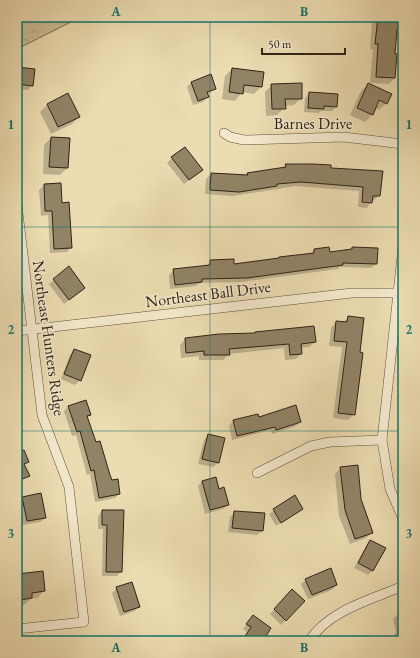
<svg xmlns="http://www.w3.org/2000/svg" width="420" height="658" font-family="'EB Garamond',serif">
<defs>
<pattern id="forest-crowns" width="20" height="18" patternUnits="userSpaceOnUse"><rect width="20" height="18" fill="#ccbd96"/><path d="M2 6a3 3 0 1 1 6 0M12 15a3 3 0 1 1 6 0" fill="none" stroke="#b0a280"/></pattern>
</defs>
<rect width="100%" height="100%" fill="#ecdcb1"/>
<filter id="stains"><feTurbulence type="fractalNoise" baseFrequency=".005" numOctaves="4"/><feColorMatrix values="0 0 0 0 .2 0 0 0 0 .09 0 0 0 0 .02 0 0 0 .5 -.17"/></filter>
<radialGradient id="worn" r=".72"><stop offset=".6" stop-color="#630" stop-opacity="0"/><stop offset="1" stop-color="#630" stop-opacity=".3"/></radialGradient>
<polygon fill="url(#forest-crowns)" stroke="#7d7056" points="17,17 81,17 17,49"/>
<g fill="#0003">
<polygon points="378,17 401,17 400,29 396,33 394,55 396,55 395,78 389,84 370,83 373,50 370,49 372,22"/>
<polygon points="17,68 32,85 28,90 17,89"/>
<polygon points="232,69 261,87 254,94 242,92 235,101 222,99 225,76"/>
<polygon points="211,76 215,88 207,95 207,97 203,102 193,105 187,87 191,83"/>
<polygon points="368,84 386,103 379,110 375,108 372,115 365,122 350,115 361,91"/>
<polygon points="272,85 301,98 294,105 284,106 284,108 277,115 266,116 265,92"/>
<polygon points="309,93 336,107 332,111 321,111 319,113 304,112 305,98"/>
<polygon points="47,105 79,117 72,124 51,134 40,112"/>
<polygon points="51,138 67,168 60,175 43,174 44,145"/>
<polygon points="172,158 197,174 184,184 167,163"/>
<polygon points="286,165 330,168 379,196 374,200 372,200 367,208 358,207 359,191 296,186 233,196 205,194 206,179 211,174 246,176 248,174 282,169"/>
<polygon points="44,185 61,204 71,247 67,252 50,253 48,215 41,216 39,190"/>
<polygon points="353,248 376,264 371,268 340,267 338,269 241,282 200,283 196,286 170,289 169,275 174,270 206,266 211,261 233,265 310,254 314,250 329,253"/>
<polygon points="54,280 80,292 64,304 49,284"/>
<polygon points="348,317 354,414 348,420 333,418 342,347 329,346 331,328 336,322 343,323"/>
<polygon points="185,339 315,342 309,347 301,348 301,354 296,359 285,360 284,348 229,354 223,360 199,360 199,356 181,358 180,345"/>
<polygon points="75,350 80,380 75,385 61,379 70,355"/>
<polygon points="69,406 89,414 87,417 95,443 111,481 119,494 115,498 95,502 90,474 87,475 76,435 72,436 64,411"/>
<polygon points="258,418 300,422 296,426 272,434 271,430 232,440 229,426 233,421"/>
<polygon points="17,431 22,452 28,461 24,465 28,476 17,484"/>
<polygon points="208,435 223,439 218,463 213,467 198,464 204,440"/>
<polygon points="341,468 360,499 372,532 366,538 350,544 339,516 335,474"/>
<polygon points="202,481 218,490 228,505 223,509 205,514 198,486"/>
<polygon points="294,496 302,509 276,526 269,514"/>
<polygon points="23,498 45,518 40,522 22,525 18,502"/>
<polygon points="102,511 123,511 121,572 117,576 102,576 103,529 98,529 98,516"/>
<polygon points="235,512 262,531 257,535 228,532 230,517"/>
<polygon points="370,541 372,571 368,575 354,568 366,546"/>
<polygon points="42,572 44,591 37,598 31,599 24,605 17,606 17,575"/>
<polygon points="306,580 336,585 332,590 308,599 301,584"/>
<polygon points="117,588 139,606 135,611 120,616 112,593"/>
<polygon points="292,591 304,601 281,625 270,614"/>
<polygon points="403,613 403,641 396,641 394,634 396,632 393,619 398,614"/>
<polygon points="253,616 261,641 241,641 247,632 243,629"/>
<polygon points="128,639 137,641 126,641"/>
</g>
<g fill="#918366" stroke="#2e2315">
<polygon points="378,17 402,18 400,30 397,29 395,54 397,54 395,78 376,77 378,44 375,44"/>
<polygon points="17,67 35,69 33,86 17,84"/>
<polygon points="232,68 264,72 262,87 244,85 243,94 229,92"/>
<polygon points="211,74 216,89 207,92 209,97 198,101 191,82"/>
<polygon points="302,83 302,99 285,99 286,109 272,109 271,84"/>
<polygon points="368,83 392,94 387,104 379,100 373,115 357,108"/>
<polygon points="309,92 338,94 337,107 324,106 324,109 308,108"/>
<polygon points="68,93 80,117 58,127 47,104"/>
<polygon points="51,137 70,138 68,168 49,167"/>
<polygon points="185,147 203,170 189,180 171,157"/>
<polygon points="285,164 313,164 331,165 331,168 383,171 380,196 373,196 372,203 362,202 363,187 301,182 277,184 277,186 239,192 210,190 211,173 248,175 247,173 286,167"/>
<polygon points="61,183 62,203 69,202 72,248 54,249 52,211 45,211 44,184"/>
<polygon points="329,247 330,252 352,249 352,247 378,248 377,264 343,263 343,265 247,278 202,279 202,282 175,285 173,269 210,265 210,260 234,259 234,264 279,258 279,257 314,253 314,249"/>
<polygon points="69,266 85,288 69,300 53,279"/>
<polygon points="348,316 364,318 360,352 363,353 355,415 338,413 347,342 334,341 336,321 347,322"/>
<polygon points="314,326 316,342 301,344 302,354 290,355 289,344 229,349 230,355 204,355 204,351 186,353 185,338 219,334 255,333 255,332"/>
<polygon points="74,349 91,355 81,381 64,374"/>
<polygon points="86,400 91,415 87,416 96,442 100,441 110,475 112,480 118,479 120,494 99,498 94,470 91,471 80,431 77,432 68,406"/>
<polygon points="296,405 301,422 276,430 275,427 237,436 233,420 258,414 259,417"/>
<polygon points="208,434 225,438 219,463 202,459"/>
<polygon points="17,447 19,452 24,450 29,462 24,464 30,476 17,481"/>
<polygon points="358,465 361,499 373,533 355,539 345,510 340,467"/>
<polygon points="216,477 219,489 224,487 229,505 210,510 202,481"/>
<polygon points="41,493 46,518 27,521 22,497"/>
<polygon points="295,495 303,509 281,523 273,509"/>
<polygon points="102,510 124,510 122,572 106,572 107,525 102,525"/>
<polygon points="234,511 265,513 263,531 232,528"/>
<polygon points="370,540 386,548 373,571 358,563"/>
<polygon points="331,568 337,585 312,595 305,579"/>
<polygon points="43,571 45,591 32,593 32,598 20,600 17,574"/>
<polygon points="132,582 140,607 124,612 116,587"/>
<polygon points="292,589 305,601 286,621 274,609"/>
<polygon points="253,615 271,628 263,641 242,641 251,627 246,624"/>
</g>
<g fill="none" stroke-linecap="round" stroke-linejoin="round">
<defs>
<g id="minor">
<polyline points="224,133 230,137 244,140 343,137 403,144"/>
<polyline points="17,204 42,415 69,487 84,622 17,629"/>
<polyline points="403,247 382,440 390,489 403,519"/>
<polyline points="17,331 352,293 403,293"/>
<polyline points="257,473 311,446 330,442 382,440"/>
<path d="M309,641C329,610 371,600 403,586"/>
</g>
</defs>
<use href="#minor" stroke="#5e513c" stroke-width="10"/>
<use href="#minor" stroke="#f3e8cc" stroke-width="9"/>
</g>
<path fill="none" stroke="#0f766e" stroke-width="1" stroke-opacity="0.55" d="M210,17V641M17,227H403M17,431H403"/>
<g text-anchor="middle" dominant-baseline="central" stroke-width="3" stroke-linejoin="round" paint-order="stroke">
<g font-size="16" fill="#2e2315" stroke="#f3e8cc">
<text x="313" y="123">Barnes Drive</text>
<text transform="translate(208 294) rotate(-7)">Northeast Ball Drive</text>
<text transform="translate(49 338) rotate(82)">Northeast Hunters Ridge</text>
</g>
</g>
<rect width="420" height="658" fill="none" stroke="#ecdcb1" stroke-width="44"/>
<path d="M262 48v6h83v-6" fill="none" stroke="#2e2315" stroke-width="2"/>
<text x="268" y="48" font-size="12" fill="#2e2315" stroke="#f3e8cc" stroke-width="3" paint-order="stroke">50 m</text>
<rect x="22" y="22" width="376" height="614" fill="none" stroke="#0f766e" stroke-width="1.5"/>
<g font-size="13" text-anchor="middle" font-weight="bold" fill="#0f766e">
<text x="116" y="16">A</text>
<text x="304" y="16">B</text>
<text x="11" y="129">1</text>
<text x="409" y="129">1</text>
<text x="11" y="334">2</text>
<text x="409" y="334">2</text>
<text x="11" y="538">3</text>
<text x="409" y="538">3</text>
<text x="116" y="652">A</text>
<text x="304" y="652">B</text>
</g>
<rect width="100%" height="100%" filter="url(#stains)"/>
<rect width="100%" height="100%" fill="url(#worn)"/>
</svg>
